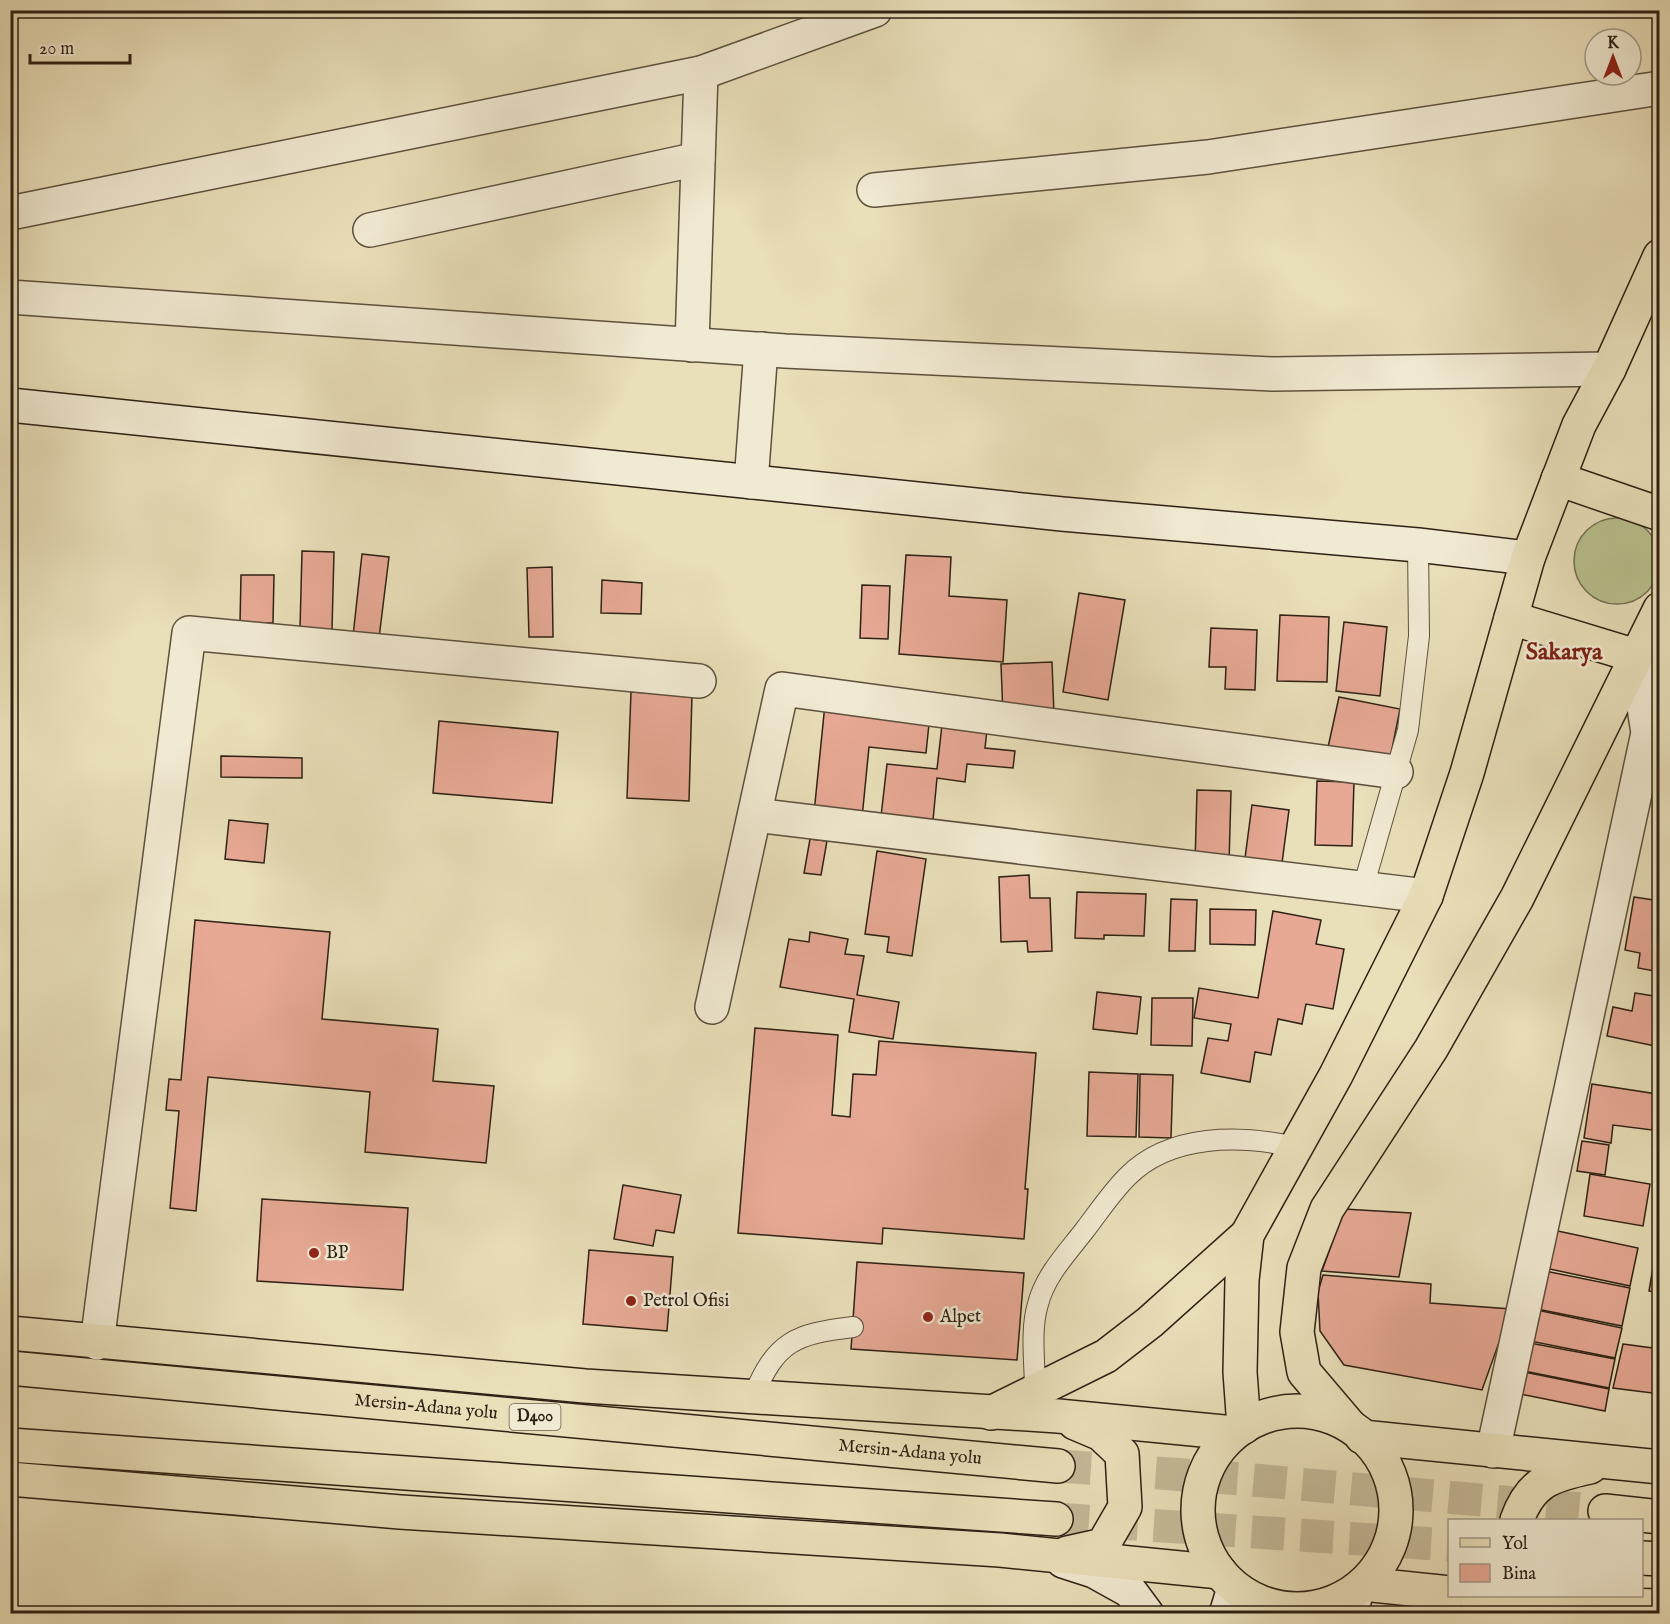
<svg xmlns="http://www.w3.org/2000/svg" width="1670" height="1624" font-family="'IM FELL English',serif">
<rect width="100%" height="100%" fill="#e9dfb9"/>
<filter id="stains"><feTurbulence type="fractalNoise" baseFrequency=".00333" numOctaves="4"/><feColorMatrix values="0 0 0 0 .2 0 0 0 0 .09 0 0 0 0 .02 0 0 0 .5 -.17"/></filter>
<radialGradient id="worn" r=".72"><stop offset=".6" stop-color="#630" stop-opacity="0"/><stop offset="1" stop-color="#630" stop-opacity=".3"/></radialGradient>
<circle fill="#b8c18e" stroke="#737152" stroke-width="1.5" cx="1617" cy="561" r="43"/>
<g fill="#e7a995" stroke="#2e2115" stroke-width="1.5">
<polygon points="302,551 334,552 332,630 300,629"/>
<polygon points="362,554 389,557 379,638 353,636"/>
<polygon points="906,555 951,557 949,596 1007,600 1003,662 899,654"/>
<polygon points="552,567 553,637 529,637 527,568"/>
<polygon points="241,575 274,575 273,623 240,623"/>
<polygon points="602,580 642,583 641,614 601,613"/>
<polygon points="862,585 890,586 888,639 860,638"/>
<polygon points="1079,593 1125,600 1108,700 1063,692"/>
<polygon points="1280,615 1329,617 1327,682 1277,681"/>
<polygon points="1344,622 1387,627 1380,696 1336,691"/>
<polygon points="1211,628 1257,630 1255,690 1225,689 1226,667 1209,667"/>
<polygon points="1052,662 1054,715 1003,716 1001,664"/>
<polygon points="631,692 692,695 689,801 627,798"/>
<polygon points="1339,697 1400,709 1389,764 1327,752"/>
<polygon points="825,704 930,714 926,753 869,747 862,818 814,813"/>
<polygon points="439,721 558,732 552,803 433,793"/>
<polygon points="942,725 987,730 985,748 1015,751 1013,768 967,764 965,782 937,778 932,831 880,825 887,764 937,769"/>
<polygon points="221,756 302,758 302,778 221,777"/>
<polygon points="1317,781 1354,782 1352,846 1315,845"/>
<polygon points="1197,790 1231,791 1229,864 1195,864"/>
<polygon points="1252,805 1289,810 1282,863 1245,858"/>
<polygon points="229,820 268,824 264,863 225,859"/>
<polygon points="810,839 827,841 821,875 804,873"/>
<polygon points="877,851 926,859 912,956 887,952 889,937 865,934"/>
<polygon points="1029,875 1030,898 1050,898 1052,951 1028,952 1027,941 1001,942 999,877"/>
<polygon points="1077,892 1146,894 1144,936 1104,935 1104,939 1075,938"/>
<polygon points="1634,897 1660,901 1660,972 1638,968 1640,953 1625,950"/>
<polygon points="1171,899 1197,900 1195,951 1169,951"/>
<polygon points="1210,909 1256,910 1255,945 1210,944"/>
<polygon points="1273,911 1321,920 1316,944 1344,949 1333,1009 1306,1004 1302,1024 1278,1019 1271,1055 1255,1052 1250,1082 1201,1073 1208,1038 1228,1041 1231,1024 1194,1018 1199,988 1258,998"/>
<polygon points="195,920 330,932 322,1019 438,1029 433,1081 494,1086 486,1163 365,1152 370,1092 208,1077 196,1211 170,1208 179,1111 166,1110 169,1079 181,1080"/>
<polygon points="810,932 848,939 845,954 864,956 857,995 899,1002 893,1039 849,1032 854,999 780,987 789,939 809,942"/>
<polygon points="1097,992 1141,997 1137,1034 1093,1029"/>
<polygon points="1635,993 1660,997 1660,1047 1607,1036 1613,1007 1632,1011"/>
<polygon points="1152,998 1193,998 1192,1046 1151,1045"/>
<polygon points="755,1028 838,1035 832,1115 850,1117 853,1074 876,1075 879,1041 1036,1053 1025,1189 1028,1189 1024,1239 883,1228 882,1244 738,1233"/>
<polygon points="1089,1072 1138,1074 1136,1137 1087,1136"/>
<polygon points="1140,1074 1173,1075 1171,1138 1139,1137"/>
<polygon points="1592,1084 1657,1094 1652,1130 1613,1125 1611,1143 1584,1138"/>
<polygon points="1582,1141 1609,1145 1605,1175 1577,1171"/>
<polygon points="1590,1174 1650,1184 1643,1226 1584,1216"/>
<polygon points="623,1185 681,1195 674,1233 656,1230 653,1246 614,1239"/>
<polygon points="262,1199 408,1208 403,1290 257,1281"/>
<polygon points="1344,1209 1411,1213 1399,1277 1322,1271"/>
<polygon points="1553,1230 1638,1248 1630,1286 1545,1268"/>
<polygon points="589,1250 673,1257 667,1331 583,1324"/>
<polygon points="1656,1250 1660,1251 1660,1293 1649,1291"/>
<polygon points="857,1262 1024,1273 1017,1360 851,1349"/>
<polygon points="1545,1271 1630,1288 1622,1326 1537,1309"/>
<polygon points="1323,1275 1431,1284 1430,1303 1511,1309 1482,1390 1344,1365 1320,1331 1318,1292"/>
<polygon points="1537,1310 1622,1328 1615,1358 1530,1341"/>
<polygon points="1530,1343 1615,1359 1609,1388 1524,1371"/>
<polygon points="1623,1344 1660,1349 1660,1394 1613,1388"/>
<polygon points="1524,1372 1609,1389 1605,1411 1520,1394"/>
</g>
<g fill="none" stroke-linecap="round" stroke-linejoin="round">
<g stroke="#c4b998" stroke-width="33" stroke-dasharray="33 16" stroke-linecap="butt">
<polyline points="1058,1466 1242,1479 1605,1511"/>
<polyline points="1056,1519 1450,1545"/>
</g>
<defs>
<g id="service">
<polyline points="1363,888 1408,730 1419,636 1418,545"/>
<path d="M1035,1391C1035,1363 1030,1330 1038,1304C1045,1276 1067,1253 1084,1231C1098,1213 1111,1193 1127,1177C1170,1133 1241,1135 1296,1147"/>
<path d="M753,1397C776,1341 795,1334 853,1327"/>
</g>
<g id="minor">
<polyline points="874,190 1208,157 1660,88"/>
<polyline points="10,213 701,73 875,10"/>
<polyline points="370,230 698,159"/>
<polyline points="10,297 785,351 1273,374 1609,369"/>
<polyline points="692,345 701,73"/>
<polyline points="751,482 761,349"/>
<polyline points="755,815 1426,896"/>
<polyline points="712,1007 782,689 1396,772"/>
<polyline points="97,1343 189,633 699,681"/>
<polyline points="1493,1451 1648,733 1636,656"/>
</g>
<g id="secondary">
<polyline points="10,405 1062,514 1418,545 1528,558"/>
<polyline points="1063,1561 1094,1571 1130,1591 1147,1614"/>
<polyline points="1226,1614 1234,1588"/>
<polyline points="1352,1614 1356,1591"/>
</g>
<g id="primary">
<polyline points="1558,479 1660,514"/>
<polyline points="1511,618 1636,656"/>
<circle cx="1297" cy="1510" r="99"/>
<polyline points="991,1413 1106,1356 1150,1322 1247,1235"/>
<polyline points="1349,1425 1304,1372 1297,1332 1304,1268 1327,1209 1431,1049 1517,898 1660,609"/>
<polyline points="1244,1427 1240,1372 1242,1280 1247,1235 1336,1075 1426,896 1467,773 1528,558 1579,425 1609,369 1660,256"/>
</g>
<g id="trunk">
<polyline points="10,1333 585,1386 1058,1416 1234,1433"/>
<path id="s1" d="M10,1368L1058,1466"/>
<polyline points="1362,1437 1660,1467"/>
<polyline points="10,1445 1056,1519"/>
<polyline points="10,1479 400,1512 1000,1550 1220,1572"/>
<polyline points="1605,1511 1660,1517"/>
<path d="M1517,1520C1531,1481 1552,1475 1590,1467"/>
<polyline points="1067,1553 1103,1545 1125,1507 1122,1454 1101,1434 1075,1423"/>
<polyline points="1642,1558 1660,1559"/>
<polyline points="1363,1584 1450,1593"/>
<polyline points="1475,1596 1541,1603 1660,1606"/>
</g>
</defs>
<use href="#service" stroke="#5d503e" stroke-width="22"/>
<use href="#minor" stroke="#5d503e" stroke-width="36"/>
<use href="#secondary" stroke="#2e2115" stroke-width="36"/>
<use href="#primary" stroke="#2e2115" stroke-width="36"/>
<use href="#trunk" stroke="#2e2115" stroke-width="36"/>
<use href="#service" stroke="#f1ead2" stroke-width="20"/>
<use href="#minor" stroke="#f1ead2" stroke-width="33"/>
<use href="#secondary" stroke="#f1ead2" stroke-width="33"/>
<use href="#primary" stroke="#e9dfb9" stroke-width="33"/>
<use href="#trunk" stroke="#e9dfb9" stroke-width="33"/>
</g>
<g fill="#8f2418" stroke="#f1ead2" stroke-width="2">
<circle cx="314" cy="1253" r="6"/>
<circle cx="631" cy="1301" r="6"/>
<circle cx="928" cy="1317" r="6"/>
</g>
<g text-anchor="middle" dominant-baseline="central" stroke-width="5" stroke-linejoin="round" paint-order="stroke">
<rect fill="#f1ead2" stroke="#685d4e" stroke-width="1.5" x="509.5" y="1404" width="51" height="26" rx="4.5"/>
<g font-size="16" font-weight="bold" fill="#2e2115">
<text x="535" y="1417">D400</text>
</g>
<g font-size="18" fill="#2e2115" stroke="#f1ead2" text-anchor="start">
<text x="326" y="1253">BP</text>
<text x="643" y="1301">Petrol Ofisi</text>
<text x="940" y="1317">Alpet</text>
</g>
<g font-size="18" fill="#2e2115" stroke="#f1ead2">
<text stroke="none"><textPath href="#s1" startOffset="418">Mersin-Adana yolu</textPath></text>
<text stroke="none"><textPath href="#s1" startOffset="904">Mersin-Adana yolu</textPath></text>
</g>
<g font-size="24" font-weight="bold" fill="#7a1f14" stroke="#f1ead2">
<text x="1564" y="652">Sakarya</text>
</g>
</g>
<rect width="1670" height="1624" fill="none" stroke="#e9dfb9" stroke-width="36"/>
<rect x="12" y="12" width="1646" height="1600" fill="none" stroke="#2e2115" stroke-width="3"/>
<rect x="18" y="18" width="1634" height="1588" fill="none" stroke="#2e2115" stroke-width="1.5"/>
<rect x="1448" y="1519" width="195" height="78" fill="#f1ead2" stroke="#a39a86" stroke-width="1.5"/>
<rect x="1460" y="1538" width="30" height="9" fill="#e9dfb9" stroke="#a39a86" stroke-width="1.5"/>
<text x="1502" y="1549" font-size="18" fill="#2e2115">Yol</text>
<rect x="1460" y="1564" width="30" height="18" fill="#e7a995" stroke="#a39a86" stroke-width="1.5"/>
<text x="1502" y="1579" font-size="18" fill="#2e2115">Bina</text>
<g transform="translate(1613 57)"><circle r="28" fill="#f1ead2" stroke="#a39a86" stroke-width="1.5"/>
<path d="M0-4.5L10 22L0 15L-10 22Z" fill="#8f2418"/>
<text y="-9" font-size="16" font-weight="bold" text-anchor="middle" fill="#2e2115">K</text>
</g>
<path d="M30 54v9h100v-9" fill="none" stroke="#2e2115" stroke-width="3"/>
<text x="39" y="54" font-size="18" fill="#2e2115" stroke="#f1ead2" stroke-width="4.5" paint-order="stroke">20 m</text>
<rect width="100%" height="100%" filter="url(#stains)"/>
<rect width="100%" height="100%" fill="url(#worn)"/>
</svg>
